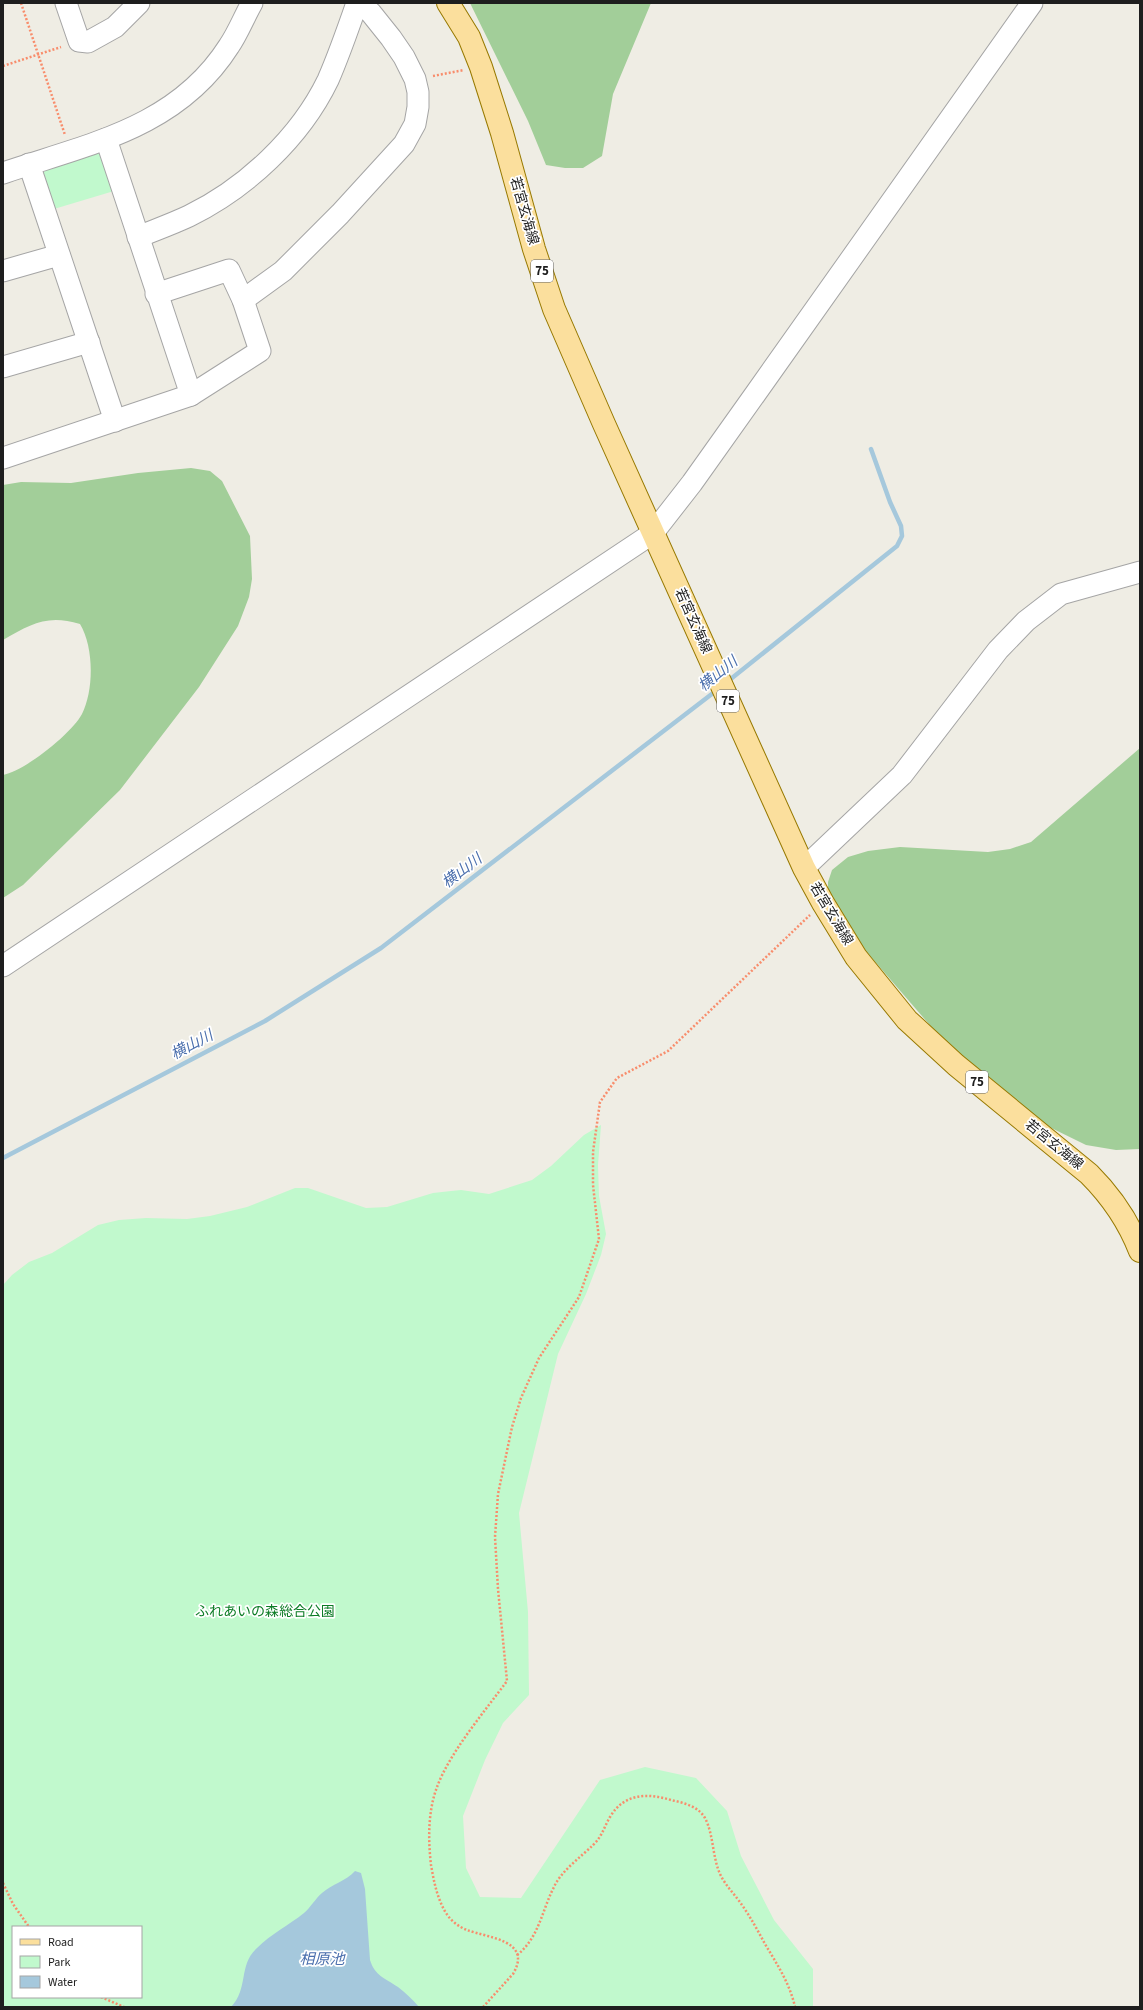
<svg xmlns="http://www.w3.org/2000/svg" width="1143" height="2010" font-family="'Source Sans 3','Noto Sans JP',sans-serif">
<rect width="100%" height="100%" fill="#efede4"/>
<g fill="#a2ce99">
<polygon points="470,3 651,3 613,94 602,156 583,168 565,168 546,165 528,121"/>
<path d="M191,468L210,471L222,481L250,536L252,579L249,597L238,626L199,687L120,790L23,885L3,898V775C25,771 72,733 82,714C94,690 94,647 80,624C47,614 31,624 3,640V485L21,482L71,483L138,473Z"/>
<polygon points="1140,748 1140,1149 1116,1150 1086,1145 1035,1120 954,1053 858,942 828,898 828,882 832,870 848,857 868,851 900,847 988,852 1010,849 1031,842"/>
</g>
<g fill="#c1f9cd" fill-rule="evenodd">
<polygon points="93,150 104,155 114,191 54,209 41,177 48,166"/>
<path d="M601,1125L598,1165L599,1196L606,1234L601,1255L586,1294L558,1354L519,1513L528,1612L529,1695L503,1723L485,1760L463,1816L466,1868L480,1897L521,1898L600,1780L645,1767L696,1778L727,1811L741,1856L774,1920L813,1969V2007H3V1285L12,1275L29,1262L52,1253L98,1225L119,1220L146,1218L187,1219L210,1216L247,1207L295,1188H308L366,1208L387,1207L433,1193L451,1191L461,1190L489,1194L532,1180L551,1166L584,1135ZM13,1927H141V1997H13Z"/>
</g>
<path fill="#a5c8dc" d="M355,1871L361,1873L365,1889L370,1960C375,1976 385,1978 398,1987C406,1993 413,2000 419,2007H231C249,1988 238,1965 257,1948C271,1934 289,1925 304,1913C311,1907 315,1899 322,1893C332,1884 346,1881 355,1871Z"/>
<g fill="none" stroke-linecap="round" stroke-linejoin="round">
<g stroke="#a5c8dc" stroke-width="4.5">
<polyline points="727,682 897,546 902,536 901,526 890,502 871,449"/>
<polyline points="3,1158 265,1021 381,948 717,690"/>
</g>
<defs>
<g id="minor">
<polyline points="66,3 79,41 88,42 115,27 139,3"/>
<polyline points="106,139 191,395"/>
<polyline points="29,164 115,421"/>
<path d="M3,173C88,144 177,128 229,46C238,33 244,17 252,3"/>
<path d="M138,237C155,230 172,224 189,216C246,188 300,138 328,80C339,55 348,29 357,3"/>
<polyline points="3,271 59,255"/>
<polyline points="243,300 283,271 340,214 404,144 415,124 418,107 418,92 415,79 404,57 391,38 371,13 360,3"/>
<polyline points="3,367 89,342"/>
<polyline points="3,458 191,395 260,351 243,300 229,270 156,294"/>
<polyline points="804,868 902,775 998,650 1026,621 1061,594 1140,572"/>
<polyline points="3,966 653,533 692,483 756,393 1032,3"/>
</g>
<path id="major" d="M448,3L469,37L481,67L502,133L534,249L554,309L604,424L804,868L823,903L856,957L907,1020L956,1065L1089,1174C1112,1197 1128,1220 1140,1251"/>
</defs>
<use href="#minor" stroke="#a5a5a5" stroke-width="23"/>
<use href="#major" stroke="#977901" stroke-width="24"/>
<g stroke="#f88d6c" stroke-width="2.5" stroke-dasharray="2 2" stroke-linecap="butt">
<polyline points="21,3 65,135"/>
<polyline points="3,66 61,47"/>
<polyline points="433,76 464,70"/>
<polyline points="3,1883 13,1904 29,1927"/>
<path d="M517,1955C539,1938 542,1910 554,1887C561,1871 581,1857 593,1845C602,1837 604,1827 610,1817C624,1793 648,1793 671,1800C684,1803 698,1806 705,1818C714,1835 712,1858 721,1876C726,1886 736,1896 742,1905C751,1918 758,1931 765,1944C777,1964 790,1984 795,2007"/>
<polyline points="101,1997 124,2007"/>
<path d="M483,2007L513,1974C533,1940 488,1938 467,1930C459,1927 451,1921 446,1913C437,1898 434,1882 431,1865C428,1839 428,1811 437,1787C450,1752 485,1711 507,1681L498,1589L495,1537L498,1494L512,1427L521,1398L539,1358L579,1297L599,1239L593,1185V1152L600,1102L617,1078L668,1051L810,915"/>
</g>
<use href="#minor" stroke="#fff" stroke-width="21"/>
<use href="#major" stroke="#fbdf9d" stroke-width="22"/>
</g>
<g text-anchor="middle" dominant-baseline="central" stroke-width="3.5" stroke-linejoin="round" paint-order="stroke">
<g fill="#fff" stroke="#626262" stroke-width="1">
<rect x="531" y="260" width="22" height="22" rx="3"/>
<rect x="717" y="690" width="22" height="22" rx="3"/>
<rect x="966" y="1071" width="22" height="22" rx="3"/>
</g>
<g font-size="13" font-weight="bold" fill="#1e1e1e">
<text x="542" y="271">75</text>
<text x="728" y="701">75</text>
<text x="977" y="1082">75</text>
</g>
<g font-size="14" fill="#1e1e1e" stroke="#fff">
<text transform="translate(524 211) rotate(74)">若宮玄海線</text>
<text transform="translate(693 621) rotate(66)">若宮玄海線</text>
<text transform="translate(831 914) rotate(59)">若宮玄海線</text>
<text transform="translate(1054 1145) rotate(39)">若宮玄海線</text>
</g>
<g font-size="14" fill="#0c7c25" stroke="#fff">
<text x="265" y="1612">ふれあいの森総合公園</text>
</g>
<g font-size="15" font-style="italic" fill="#4b6fad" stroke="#fff">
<text transform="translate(718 674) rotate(-39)">横山川</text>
<text transform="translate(462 871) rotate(-37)">横山川</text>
<text transform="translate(192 1045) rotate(-28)">横山川</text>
<text x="322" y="1959">相原池</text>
</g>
</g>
<rect width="1143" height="2010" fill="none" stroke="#1e1e1e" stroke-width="8"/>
<rect x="12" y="1926" width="130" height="72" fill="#ffffff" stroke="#a5a5a5"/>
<rect x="20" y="1939" width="20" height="6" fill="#fbdf9d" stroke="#a5a5a5"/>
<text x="48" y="1946" font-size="12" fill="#1e1e1e">Road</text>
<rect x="20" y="1956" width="20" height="12" fill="#c1f9cd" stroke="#a5a5a5"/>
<text x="48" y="1966" font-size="12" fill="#1e1e1e">Park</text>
<rect x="20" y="1976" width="20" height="12" fill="#a5c8dc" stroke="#a5a5a5"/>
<text x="48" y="1986" font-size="12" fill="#1e1e1e">Water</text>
</svg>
